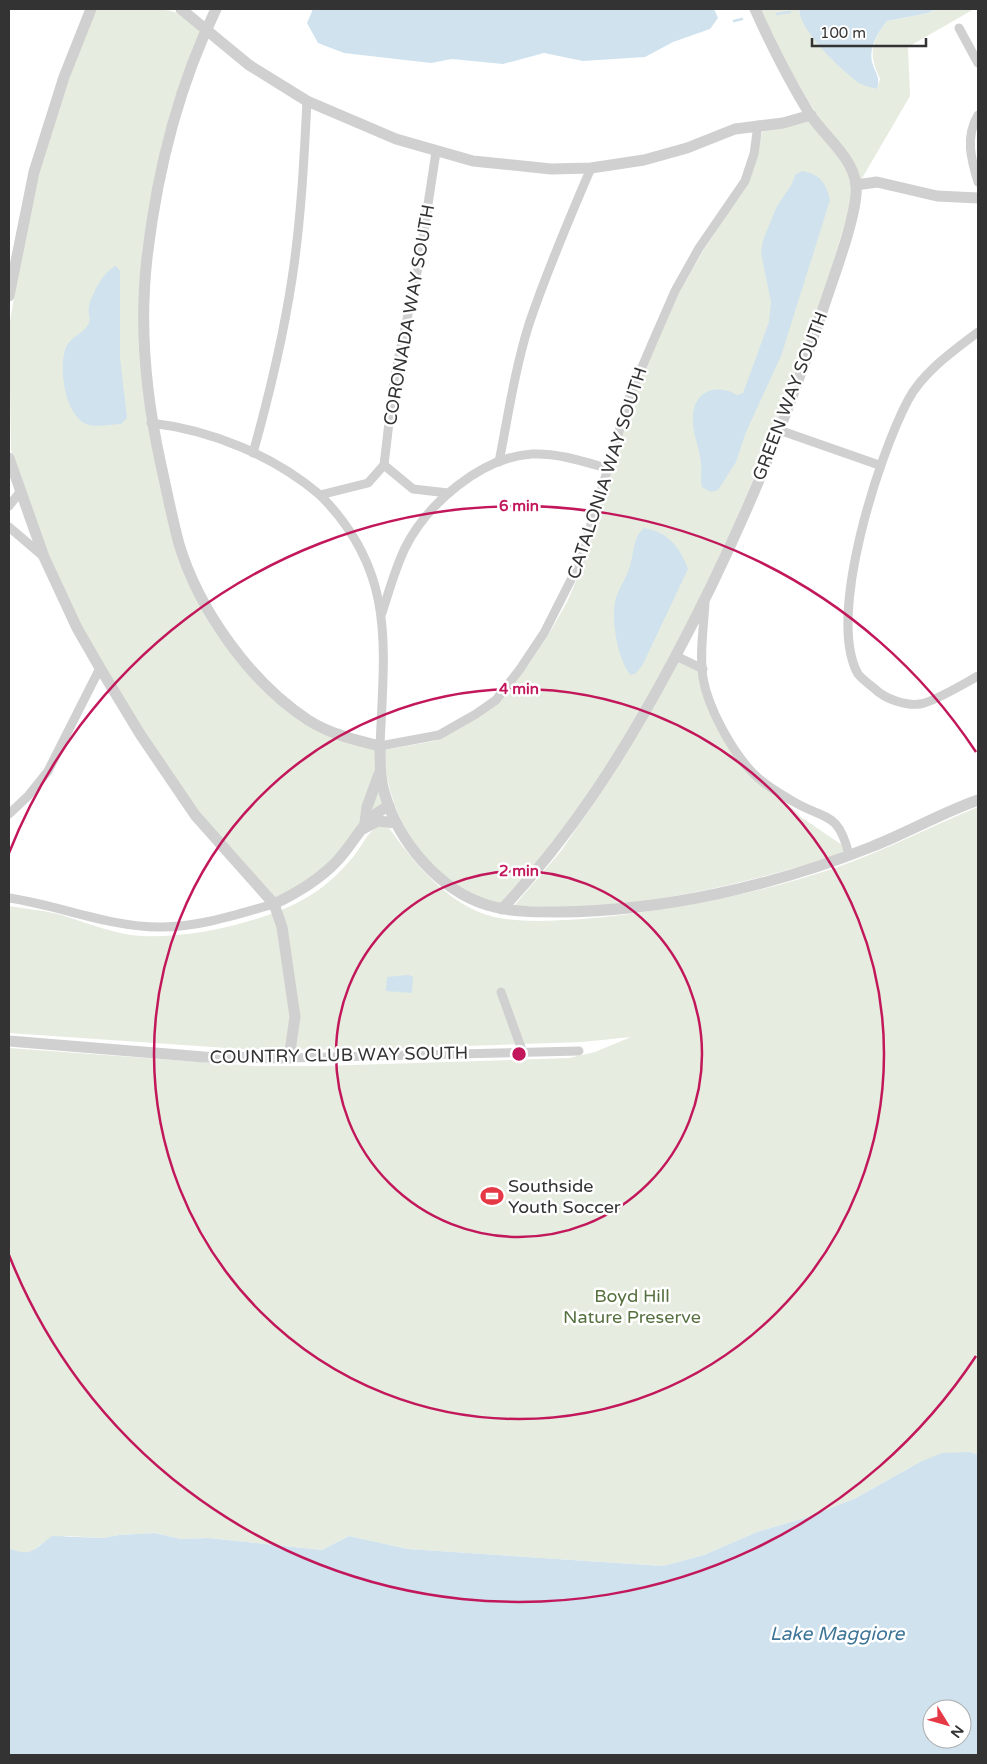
<svg xmlns="http://www.w3.org/2000/svg" width="987" height="1764" font-family="'Varela Round',sans-serif">
<rect width="100%" height="100%" fill="#fff"/>
<g fill="#e6ecdf">
<path d="M96,9C124,9 190,0 201,33L154,186L145,405L201,605L276,699L376,749L386,809L349,841L318,873L275,899L199,812L143,732L81,627L49,558L11,450L9,328L27,218L38,173L68,78Z"/>
<path d="M760,9H799V13L877,89L880,79C868,53 871,43 887,21L928,13L936,9H974L908,47L910,96L861,180C822,125 787,70 760,9Z"/>
<path d="M809,120C824,138 851,162 852,187C852,205 844,225 839,243C829,276 819,308 807,340C743,517 666,690 555,843C540,865 521,884 504,905C433,889 386,820 384,750L435,741L478,718L499,701L529,664L550,632L567,602L586,558L626,417L650,357L679,293L703,251L749,180L763,130Z"/>
<path d="M678,661L698,671L728,745L801,817L842,845L844,853C762,879 680,899 594,907C568,909 541,906 514,906L561,851L613,775Z"/>
<path d="M978,807V1455L970,1452L920,1462L856,1498L808,1517L757,1532L704,1555L663,1566L408,1549L349,1536L322,1550L208,1538L181,1539L155,1533L119,1535L103,1538L66,1536L40,1545L32,1552L21,1553L9,1548V1048L255,1066H321L569,1058L595,1052L631,1037L582,1042L352,1050L241,1049L9,1033V906C25,909 42,910 58,914C82,921 106,931 131,935C182,942 275,921 317,891C330,882 343,869 353,857C363,846 368,828 383,825L389,828C415,864 449,906 494,917C529,925 586,919 622,915C694,905 763,892 832,869C882,852 929,827 978,807Z"/>
</g>
<g fill="#cfe2ee" fill-rule="evenodd">
<polygon points="313,9 714,9 718,18 710,29 673,42 645,57 583,61 544,53 503,64 452,59 431,63 344,53 318,43 307,23"/>
<path d="M799,9H936L928,13L887,21C878,33 869,46 872,62C875,73 881,77 877,89C872,87 864,86 859,83C842,71 799,30 799,9Z"/>
<path d="M802,171C820,174 826,183 830,200L781,356L746,432L736,462L718,490L711,492L702,487C700,478 702,472 701,464C700,448 692,433 693,418C693,391 716,383 737,395L743,393L769,322L771,302L761,253L763,240L777,206L792,184L795,175Z"/>
<path d="M116,266L120,271V358L127,418L121,424C110,424 96,428 86,424C65,414 59,370 65,350C70,336 82,335 88,325C92,319 87,312 89,306C92,294 104,270 116,266Z"/>
<path d="M644,528C668,532 680,547 688,569L642,666L636,673L631,675C618,662 610,616 616,598C620,587 626,578 630,566C634,553 633,537 644,528Z"/>
<polygon points="409,975 413,977 412,993 386,991 387,977"/>
<path d="M970,1452L978,1455V1755H9V1548C32,1558 34,1549 52,1536L103,1538L119,1535L155,1533L181,1539L208,1538L322,1550L349,1536L408,1549L663,1566L704,1555L757,1532L808,1517L856,1498L920,1462L942,1453ZM932,1709H962V1739H932Z"/>
</g>
<g fill="none" stroke-linecap="round" stroke-linejoin="round">
<g stroke="#cfe2ee" stroke-width="2.5">
<polyline points="777,14 790,12"/>
<polyline points="734,21 742,19"/>
</g>
<g stroke="#d0d0d0" stroke-width="9">
<polyline points="959,28 978,63"/>
<path d="M978,115C965,137 971,159 978,182"/>
<path d="M978,332C953,351 923,372 908,400C879,455 826,617 858,674C862,679 870,685 875,689C885,699 906,706 920,704C934,702 965,683 978,676"/>
<path d="M151,423C212,430 274,456 320,495L368,483L384,465"/>
<polyline points="779,430 879,465"/>
<path d="M253,453C269,396 283,338 292,279C301,220 304,161 307,101"/>
<path d="M499,462C508,416 515,369 529,324C547,271 569,219 591,168"/>
<polyline points="384,465 394,380 419,263 436,152"/>
<polyline points="384,465 413,489 448,493"/>
<path d="M320,495C397,572 384,647 380,746L439,735L476,714L496,700L520,669L544,633L579,564L630,395L654,339L675,291L699,248L745,181L754,154L758,125"/>
<polyline points="9,506 20,492"/>
<polyline points="9,527 44,557"/>
<path d="M705,602C704,626 699,654 703,678C708,708 732,751 752,772C762,783 777,792 789,799C824,821 838,809 849,855"/>
<path d="M382,613C389,591 395,569 405,548C427,504 481,457 532,454C558,453 582,461 606,468"/>
<polyline points="676,656 703,669"/>
<polyline points="9,814 28,796 48,771 100,668"/>
<path d="M9,898C59,905 111,928 162,927C200,927 238,914 274,904"/>
<polyline points="501,992 523,1053"/>
<polyline points="289,1058 579,1051"/>
</g>
<g stroke="#d0d0d0" stroke-width="11">
<polyline points="181,9 249,65 307,101 396,139 473,161 551,169 591,168 644,160 687,148 735,129 783,123 811,115"/>
<path d="M216,9C178,87 157,172 147,258C139,327 146,397 161,465C167,492 172,518 179,544C199,610 250,682 308,720C330,734 355,740 380,746C380,763 380,779 385,795C399,842 439,890 487,905C510,912 534,912 558,912C664,911 773,886 871,847C907,833 941,813 978,800"/>
<polyline points="856,185 877,182 937,196 978,198"/>
<polyline points="9,296 34,172 64,77 91,9"/>
<polyline points="9,458 44,557 77,628 100,668 140,734 195,815 274,904 282,927 295,1017 289,1058 204,1057 9,1041"/>
<polyline points="365,823 367,807 379,774"/>
<polyline points="363,829 378,821 396,823"/>
<path d="M274,904C297,893 320,879 337,861C357,840 362,819 389,806"/>
<path d="M502,909C572,835 625,751 673,661C733,549 783,430 823,309C832,281 859,211 856,185C853,157 824,136 809,113C789,80 771,45 755,9"/>
</g>
</g>
<g fill="none" stroke="#c2185b" stroke-width="2.5">
<circle cx="519" cy="1054" r="183"/>
<circle cx="519" cy="1054" r="365"/>
<path d="M976 1356A548 548 0 0 1 9 1255M9 853A548 548 0 0 1 976 752"/>
</g>
<defs>
<symbol id="stadium-bare" viewBox="-9 -9 18 18"><path d="M0-5a6.5 5 0 1 0 0 10a6.5 5 0 1 0 0-10ZM-3.5-1.8h7v3.6h-7Z" fill="#e63946" stroke="#fff" stroke-width="2.5" paint-order="stroke"/></symbol>
</defs>
<g fill-rule="evenodd">
<use href="#stadium-bare" x="476" y="1180" width="32" height="32"/>
</g>
<g text-anchor="middle" dominant-baseline="central" stroke-width="5" stroke-linejoin="round" paint-order="stroke">
<g font-size="18" fill="#333" stroke="#fff">
<text transform="translate(409 315) rotate(-80)">CORONADA WAY SOUTH</text>
<text transform="translate(790 396) rotate(-69)">GREEN WAY SOUTH</text>
<text transform="translate(607 473) rotate(-72)">CATALONIA WAY SOUTH</text>
<text transform="translate(339 1055) rotate(-1)">COUNTRY CLUB WAY SOUTH</text>
</g>
<g font-size="18" fill="#333" stroke="#fff" text-anchor="start">
<text x="508" y="1186">Southside<tspan x="508" dy="21">Youth Soccer</tspan></text>
</g>
<g font-size="18" fill="#56703f" stroke="#fff">
<text x="632" y="1296">Boyd Hill<tspan x="632" dy="21">Nature Preserve</tspan></text>
</g>
<g font-size="19" font-style="italic" fill="#3f7597" stroke="#fff">
<text x="837" y="1634">Lake Maggiore</text>
</g>
</g>
<circle cx="519" cy="1054" r="8" fill="#c2185b" stroke="#fff" stroke-width="2.5"/>
<g font-size="15" text-anchor="middle" font-weight="bold" fill="#c2185b" stroke="#fff" stroke-width="5" stroke-linejoin="round" paint-order="stroke">
<text x="519" y="511">6 min</text>
<text x="519" y="694">4 min</text>
<text x="519" y="876">2 min</text>
</g>
<rect width="987" height="1764" fill="none" stroke="#333333" stroke-width="20"/>
<g transform="translate(947 1724) rotate(127)"><circle r="24" fill="#ffffff" stroke="#adadad"/>
<path d="M0-4L9 19L0 12L-9 19Z" fill="#e63946"/>
<text y="-8" font-size="14" font-weight="bold" text-anchor="middle" fill="#333333">N</text>
</g>
<path d="M812 38v8h114v-8" fill="none" stroke="#333333" stroke-width="2.5"/>
<text x="820" y="38" font-size="15" fill="#333333" stroke="#ffffff" stroke-width="4" paint-order="stroke">100 m</text>
</svg>
